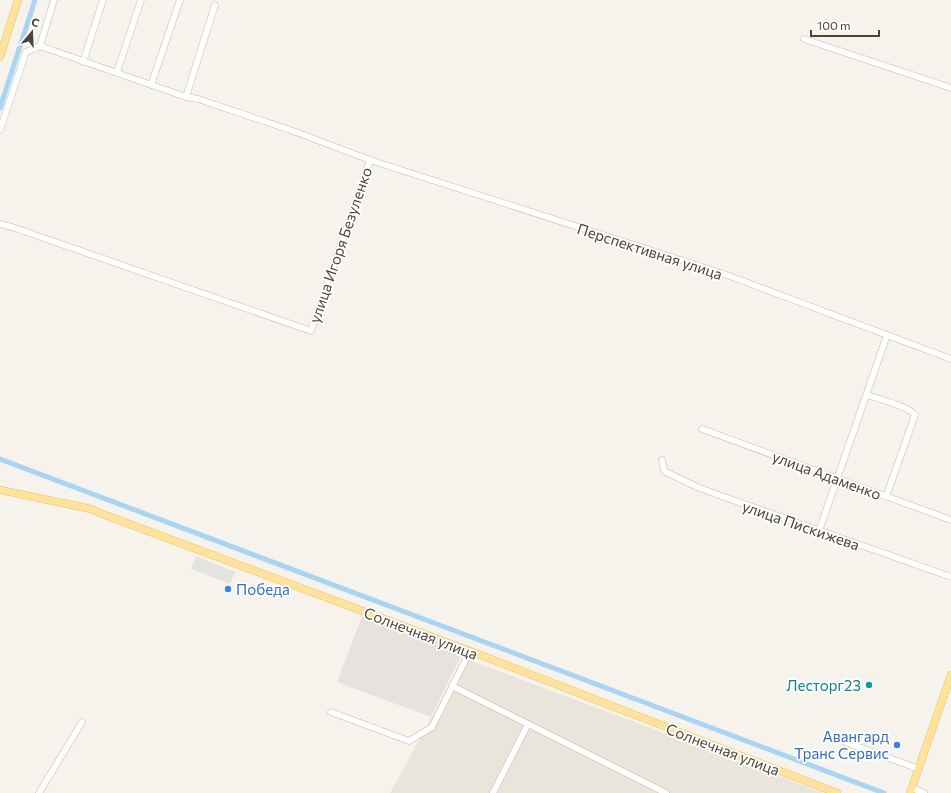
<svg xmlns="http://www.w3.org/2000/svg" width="951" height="793" font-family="Commissioner,sans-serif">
<rect width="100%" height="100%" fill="#f6f3ec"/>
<polygon fill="#eae5da" points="464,658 824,793 390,793"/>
<polygon fill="#e6e2dd" points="362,616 462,654 431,717 337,682"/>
<polygon fill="#e5e3e0" points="196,556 235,572 230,584 191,569"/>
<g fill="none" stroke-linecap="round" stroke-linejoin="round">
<g stroke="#a9d4f2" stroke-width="5">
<polyline points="0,108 35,0"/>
<polyline points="0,459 884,793"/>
</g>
<defs>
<g id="minor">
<polyline points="54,0 40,46 186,97 198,99 293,131 370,160 727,275 951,359"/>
<polyline points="804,39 951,88"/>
<polyline points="83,62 103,0"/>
<polyline points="117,72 141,0"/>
<polyline points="151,85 180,0"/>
<polyline points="186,97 215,5"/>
<polyline points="0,130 26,52 40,46"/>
<polyline points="0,224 12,227 311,331 370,160"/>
<path d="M867,395C876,398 910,407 915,415L886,497"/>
<polyline points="702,429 951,520"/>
<polyline points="662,460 664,470 666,472 697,487 730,499 951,577"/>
<polyline points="819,531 887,335"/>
<polyline points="452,686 666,793"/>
<polyline points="331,712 409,741 432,727 470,651"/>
<polyline points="845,742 919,769"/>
<polyline points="912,788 924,793"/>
<polyline points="39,793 82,722"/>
<polyline points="493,793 528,724"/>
</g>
<g id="major">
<polyline points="0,57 18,0"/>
<polyline points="0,490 91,509 105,515 470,651 837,793"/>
<polyline points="910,793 951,675"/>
</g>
</defs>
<use href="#minor" stroke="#c2bbae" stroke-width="7"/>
<use href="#major" stroke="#e6c16a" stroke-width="8"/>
<use href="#minor" stroke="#fff" stroke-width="6"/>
<use href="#major" stroke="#ffe39c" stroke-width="7"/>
</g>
<g fill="#3f7fe0" stroke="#fff" stroke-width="1.5">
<circle cx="228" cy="589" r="4"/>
<circle cx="897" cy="745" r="4"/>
</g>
<circle fill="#0f9aa8" stroke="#fff" stroke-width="1.5" cx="869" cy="685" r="4"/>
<g text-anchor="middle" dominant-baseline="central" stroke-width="3.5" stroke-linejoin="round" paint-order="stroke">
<g font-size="15" fill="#4b4439" stroke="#fff">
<text transform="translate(340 245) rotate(-71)">улица Игоря Безуленко</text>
<text transform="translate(650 251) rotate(18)">Перспективная улица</text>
<text transform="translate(827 475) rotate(20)">улица Адаменко</text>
<text transform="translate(801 525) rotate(19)">улица Пискижева</text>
<text transform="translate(421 633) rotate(21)">Солнечная улица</text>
<text transform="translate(723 749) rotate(21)">Солнечная улица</text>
</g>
<g font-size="15" fill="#366cbe" stroke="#fff" text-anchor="start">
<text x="236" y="589">Победа</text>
<text x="889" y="736" text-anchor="end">Авангард<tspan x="889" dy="17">Транс Сервис</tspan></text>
</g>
<g font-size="15" fill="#0d838f" stroke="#fff" text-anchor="end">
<text x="861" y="685">Лесторг23</text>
</g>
</g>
<g transform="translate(32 32) rotate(19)" stroke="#ffffff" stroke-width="3" paint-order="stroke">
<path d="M0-3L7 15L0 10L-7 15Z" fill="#4b4439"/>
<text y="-6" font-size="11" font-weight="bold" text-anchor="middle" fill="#4b4439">С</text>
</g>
<path d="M811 30v6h68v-6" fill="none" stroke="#4b4439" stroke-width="2"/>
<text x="817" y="30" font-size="12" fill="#4b4439" stroke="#ffffff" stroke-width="3" paint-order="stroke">100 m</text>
</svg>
